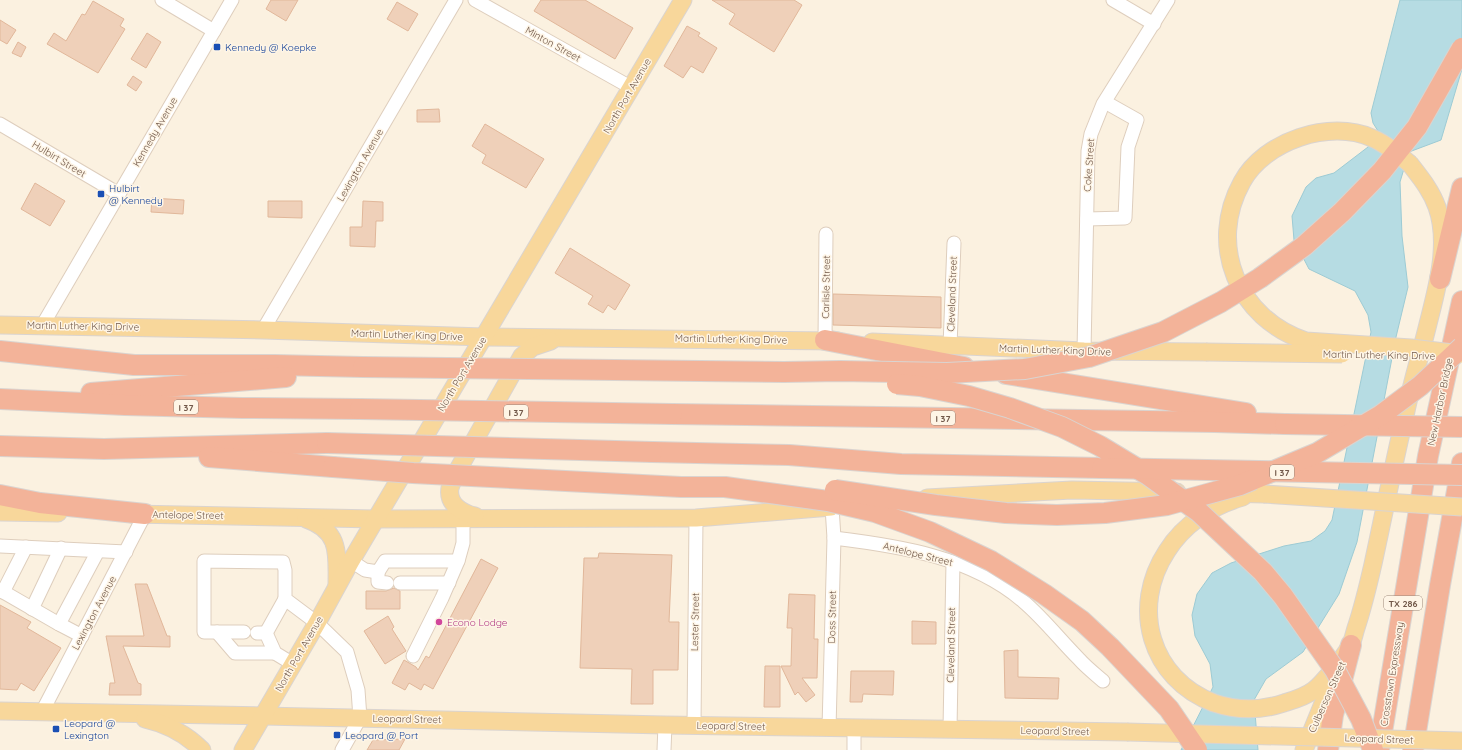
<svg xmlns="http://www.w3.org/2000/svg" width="1462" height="750" font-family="Quicksand,sans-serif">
<rect width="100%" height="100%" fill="#fbf1e0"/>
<polygon fill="#b6dce3" stroke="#9dcbd4" points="1400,0 1462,0 1462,69 1441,140 1409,152 1400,182 1402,236 1408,287 1396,337 1357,542 1339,594 1303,652 1266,679 1254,700 1258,750 1181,750 1213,687 1210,664 1195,636 1192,615 1197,594 1212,573 1231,563 1284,546 1311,541 1325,531 1332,520 1371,332 1368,315 1355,291 1309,269 1294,240 1292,216 1306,187 1316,178 1334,173 1368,147 1378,131 1373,123 1371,113"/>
<g fill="#efd0b9" stroke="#e1b79a">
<polygon points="271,0 298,0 286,21 266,9"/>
<polygon points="541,0 585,0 633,28 615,59 534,11"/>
<polygon points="712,0 794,0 802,5 774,52 729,24 735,14"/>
<polygon points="93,1 124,19 120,26 125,29 98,73 47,44 54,33 66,41 82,14 85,15"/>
<polygon points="397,2 418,14 408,31 387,19"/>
<polygon points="0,20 16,30 7,44 0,40"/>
<polygon points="687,26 700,33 698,36 717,48 703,73 691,66 683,78 664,66"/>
<polygon points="147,33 161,42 146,68 131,59"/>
<polygon points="18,42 26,47 21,57 12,53"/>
<polygon points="133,76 142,82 136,91 127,85"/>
<polygon points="439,109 440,122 417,122 417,110"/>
<polygon points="485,124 544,159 526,188 482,163 486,155 472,146"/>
<polygon points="35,183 65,201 50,226 21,209"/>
<polygon points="152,198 184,200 183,214 151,212"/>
<polygon points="268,201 302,201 302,218 268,217"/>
<polygon points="363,201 383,202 383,221 376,221 375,247 350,246 350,227 362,227"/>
<polygon points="570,248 630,285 615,310 608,305 603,313 588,304 593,296 555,273"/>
<polygon points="833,294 941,297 941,328 833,325"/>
<polygon points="599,553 672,555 669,622 679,622 678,670 653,670 653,704 631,704 632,669 580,668 584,558 598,558"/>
<polygon points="481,559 498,568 433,689 424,684 421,690 409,683 405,690 392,683 404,660 416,667 418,670 426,656 429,658"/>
<polygon points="135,584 147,584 167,636 170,636 170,647 123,646 138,683 141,684 141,695 109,695 110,683 115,683 106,636 144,636"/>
<polygon points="394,588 400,591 400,609 366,609 366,591 386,591"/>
<polygon points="789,594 815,595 814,639 818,639 817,678 802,678 815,695 806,702 798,692 795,695 781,666 791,666 792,628 787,628"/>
<polygon points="0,605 31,622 27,628 61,648 34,691 21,683 17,690 0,689"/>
<polygon points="388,616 394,627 392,629 406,651 385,664 364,631"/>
<polygon points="912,621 936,622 936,644 912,644"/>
<polygon points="1018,650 1018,677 1059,678 1058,699 1005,698 1004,651"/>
<polygon points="765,666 780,666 780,707 764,707"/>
<polygon points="851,671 894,671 893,695 863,694 862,702 850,702"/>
<polygon points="405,739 399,750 367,750 373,740"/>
</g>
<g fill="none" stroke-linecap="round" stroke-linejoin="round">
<defs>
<g id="minor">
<polyline points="162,0 214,31"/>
<polyline points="475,0 632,88"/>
<polyline points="1113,0 1154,24"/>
<polyline points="0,124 119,194"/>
<polyline points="1087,219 1125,218 1128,147 1137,120 1105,102"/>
<polyline points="42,326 232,0"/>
<polyline points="263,330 456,0"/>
<polyline points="825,340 826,234"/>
<polyline points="950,346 954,243"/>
<polyline points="1084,351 1088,151 1091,134 1103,104 1168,0"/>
<path d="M834,538C900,546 972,557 1024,602C1044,619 1060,640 1079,659C1086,667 1095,674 1103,681"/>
<polyline points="0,546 126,552"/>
<polyline points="351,561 365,570 378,572 385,561 458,561"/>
<polyline points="378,572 378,582 387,583"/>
<polyline points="400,583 449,583"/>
<polyline points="0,590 59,624 82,636"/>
<polyline points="3,592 26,547"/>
<polyline points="32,609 61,548"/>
<polyline points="59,624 98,551"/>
<polyline points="217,632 235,653 275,653"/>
<polyline points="244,632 204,632 204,561 283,562 285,570 285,599 317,623 347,652 358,690 360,718 342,750"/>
<polyline points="257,633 266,633 275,653 293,664"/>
<polyline points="266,633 285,599"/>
<polyline points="413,656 442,598 458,561 463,543 463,518"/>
<polyline points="42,712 145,514"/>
<polyline points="694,725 696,518"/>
<polyline points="829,728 834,538 832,507"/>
<polyline points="950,729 953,562"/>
<polyline points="664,750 665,725"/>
<polyline points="854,750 854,728"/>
</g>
<g id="major">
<polyline points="0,325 263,330 484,337 838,341"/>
<polyline points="872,342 1084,351 1206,352"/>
<polyline points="1223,493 1264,494"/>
<path d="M1243,497C1212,506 1184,524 1167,551C1130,607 1150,679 1214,703C1238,711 1260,711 1284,703C1294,700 1305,697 1314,690C1323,683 1344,657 1350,646C1353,641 1354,634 1356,628C1363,607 1368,586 1373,564C1384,513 1394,462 1406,411C1412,382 1421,353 1428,324C1437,288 1450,244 1437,207C1431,190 1420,177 1410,164"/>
<polyline points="927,498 1072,490 1177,492"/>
<polyline points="0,512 58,513"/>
<polyline points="132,514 376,519 696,518 831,507"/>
<path d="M475,516C462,513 447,504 450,488C451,484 454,479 455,475L522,356L533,347L551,341"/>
<path d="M306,519C341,531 337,554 337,585"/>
<polyline points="0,711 263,716 665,725 1127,732"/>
<path d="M145,719C167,724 186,734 202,750"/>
<polyline points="243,750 317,623 351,561 683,0"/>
<polyline points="1304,750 1324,701 1338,672"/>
</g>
<g id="highway">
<polyline points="1440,279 1462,188"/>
<polyline points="825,340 964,367"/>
<polyline points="0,351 134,365 275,365 363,367"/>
<polyline points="1006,374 1246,413"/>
<polyline points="91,393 286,377"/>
<polyline points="0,399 125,405 242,408 360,409"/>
<polyline points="672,414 1215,422 1285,424"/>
<polyline points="0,446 104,449 327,443"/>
<polyline points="652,452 789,455 901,464 1102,468"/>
<polyline points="209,457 333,467"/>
<polyline points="0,495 40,503 145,514"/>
<polyline points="1328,750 1333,715 1351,645"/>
<polyline points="1379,750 1428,456 1462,301"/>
<polyline points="1413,750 1440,585 1462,463"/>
</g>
</defs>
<use href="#minor" stroke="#decebd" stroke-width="15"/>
<use href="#major" stroke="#dad4d0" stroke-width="19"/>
<use href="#highway" stroke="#dad4d0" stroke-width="22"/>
<use href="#minor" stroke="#fff" stroke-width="13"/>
<use href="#major" stroke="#f8d79b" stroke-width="17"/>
<use href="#highway" stroke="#f3b399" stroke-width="20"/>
<defs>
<g id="major-bridge">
<path d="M1410,164C1398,154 1386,144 1372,138C1330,119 1264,141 1242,182C1207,245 1238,319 1306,341L1411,348L1462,354"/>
<polyline points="1206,352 1342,354"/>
<polyline points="1264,494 1462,507"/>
<polyline points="1127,732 1462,741"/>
</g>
<g id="highway-bridge">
<polyline points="363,367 784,372 840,371 947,373 1025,369 1089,357 1163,332 1221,302 1260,278 1304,246 1342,212 1382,171 1417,127 1462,48"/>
<polyline points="897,384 920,386 969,396 1010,408 1062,427 1100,446 1148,475 1199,512 1263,572 1283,596 1335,670 1361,719 1373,750"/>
<polyline points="360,409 672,414"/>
<polyline points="1285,424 1462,427"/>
<polyline points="327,443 652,452"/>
<polyline points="333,467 413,473 681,487 725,487 828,501 875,512 930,532 991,561 1044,594 1082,621 1110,647 1169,709 1197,750"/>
<polyline points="1102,468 1462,475"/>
<polyline points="835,490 936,505 1006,513 1057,515 1105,513 1167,505 1240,485 1317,453 1381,415 1420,386 1462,347"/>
</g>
</defs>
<use href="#major-bridge" stroke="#dad4d0" stroke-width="19" stroke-linecap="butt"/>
<use href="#highway-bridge" stroke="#dad4d0" stroke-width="22" stroke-linecap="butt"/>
<use href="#major-bridge" stroke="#f8d79b" stroke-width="17"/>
<use href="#highway-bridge" stroke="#f3b399" stroke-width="20"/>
</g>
<g fill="#1a4fb4" stroke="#fef5e6" stroke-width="1.5">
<rect x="213" y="43" width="8" height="8" rx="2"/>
<rect x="97" y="190" width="8" height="8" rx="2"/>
<rect x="52" y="725" width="8" height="8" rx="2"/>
<rect x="333" y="731" width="8" height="8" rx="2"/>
</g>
<circle fill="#d1479c" stroke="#fef5e6" stroke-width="1.5" cx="439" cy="622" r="4"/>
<g text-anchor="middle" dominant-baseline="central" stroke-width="3" stroke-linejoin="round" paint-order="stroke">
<g fill="#fef5e6" stroke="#9b8778" stroke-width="1">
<rect x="174" y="400" width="24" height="14" rx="3"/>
<rect x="504" y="405" width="24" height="14" rx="3"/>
<rect x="931" y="411" width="24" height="14" rx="3"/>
<rect x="1270" y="465" width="24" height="14" rx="3"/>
<rect x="1384" y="596" width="38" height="14" rx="3"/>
</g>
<g font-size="9" font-weight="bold" fill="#715849">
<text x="186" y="407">I 37</text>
<text x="516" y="412">I 37</text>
<text x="943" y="418">I 37</text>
<text x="1282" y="472">I 37</text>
<text x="1403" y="603">TX 286</text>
</g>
<g font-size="10" fill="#715849" stroke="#fef5e6">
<text transform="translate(553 44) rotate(29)">Minton Street</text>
<text transform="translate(627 96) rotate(-60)">North Port Avenue</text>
<text transform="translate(155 132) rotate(-60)">Kennedy Avenue</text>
<text transform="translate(59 159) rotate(31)">Hulbirt Street</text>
<text transform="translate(360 165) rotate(-60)">Lexington Avenue</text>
<text transform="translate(1089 165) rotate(-86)">Coke Street</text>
<text transform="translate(826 287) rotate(-89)">Carlisle Street</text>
<text transform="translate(952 294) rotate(-88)">Cleveland Street</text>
<text transform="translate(83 326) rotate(1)">Martin Luther King Drive</text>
<text transform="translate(407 335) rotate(2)">Martin Luther King Drive</text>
<text transform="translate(731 339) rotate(1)">Martin Luther King Drive</text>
<text transform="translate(1055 350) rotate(2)">Martin Luther King Drive</text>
<text transform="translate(1379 355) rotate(1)">Martin Luther King Drive</text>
<text transform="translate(462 374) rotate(-59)">North Port Avenue</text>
<text transform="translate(1440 402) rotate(-78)">New Harbor Bridge</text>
<text transform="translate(188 515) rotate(1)">Antelope Street</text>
<text transform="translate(918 554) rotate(14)">Antelope Street</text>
<text transform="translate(94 613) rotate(-62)">Lexington Avenue</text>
<text transform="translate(832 617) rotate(-89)">Doss Street</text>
<text transform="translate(695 622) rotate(-89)">Lester Street</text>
<text transform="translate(951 645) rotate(-89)">Cleveland Street</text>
<text transform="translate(299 654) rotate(-60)">North Port Avenue</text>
<text transform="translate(1392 674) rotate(-81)">Crosstown Expressway</text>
<text transform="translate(1327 697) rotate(-66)">Culberson Street</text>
<text transform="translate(407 719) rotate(1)">Leopard Street</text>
<text transform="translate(731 726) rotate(1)">Leopard Street</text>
<text transform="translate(1055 731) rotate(1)">Leopard Street</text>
<text transform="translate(1379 739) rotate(2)">Leopard Street</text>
</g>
<g font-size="10" fill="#164399" stroke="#fef5e6" text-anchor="start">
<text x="225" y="47">Kennedy @ Koepke</text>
<text x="109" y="188">Hulbirt<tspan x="109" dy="12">@ Kennedy</tspan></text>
<text x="64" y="723">Leopard @<tspan x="64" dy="12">Lexington</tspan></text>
<text x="345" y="735">Leopard @ Port</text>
</g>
<g font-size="10" fill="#b23c85" stroke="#fef5e6" text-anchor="start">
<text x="447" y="622">Econo Lodge</text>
</g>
</g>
</svg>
